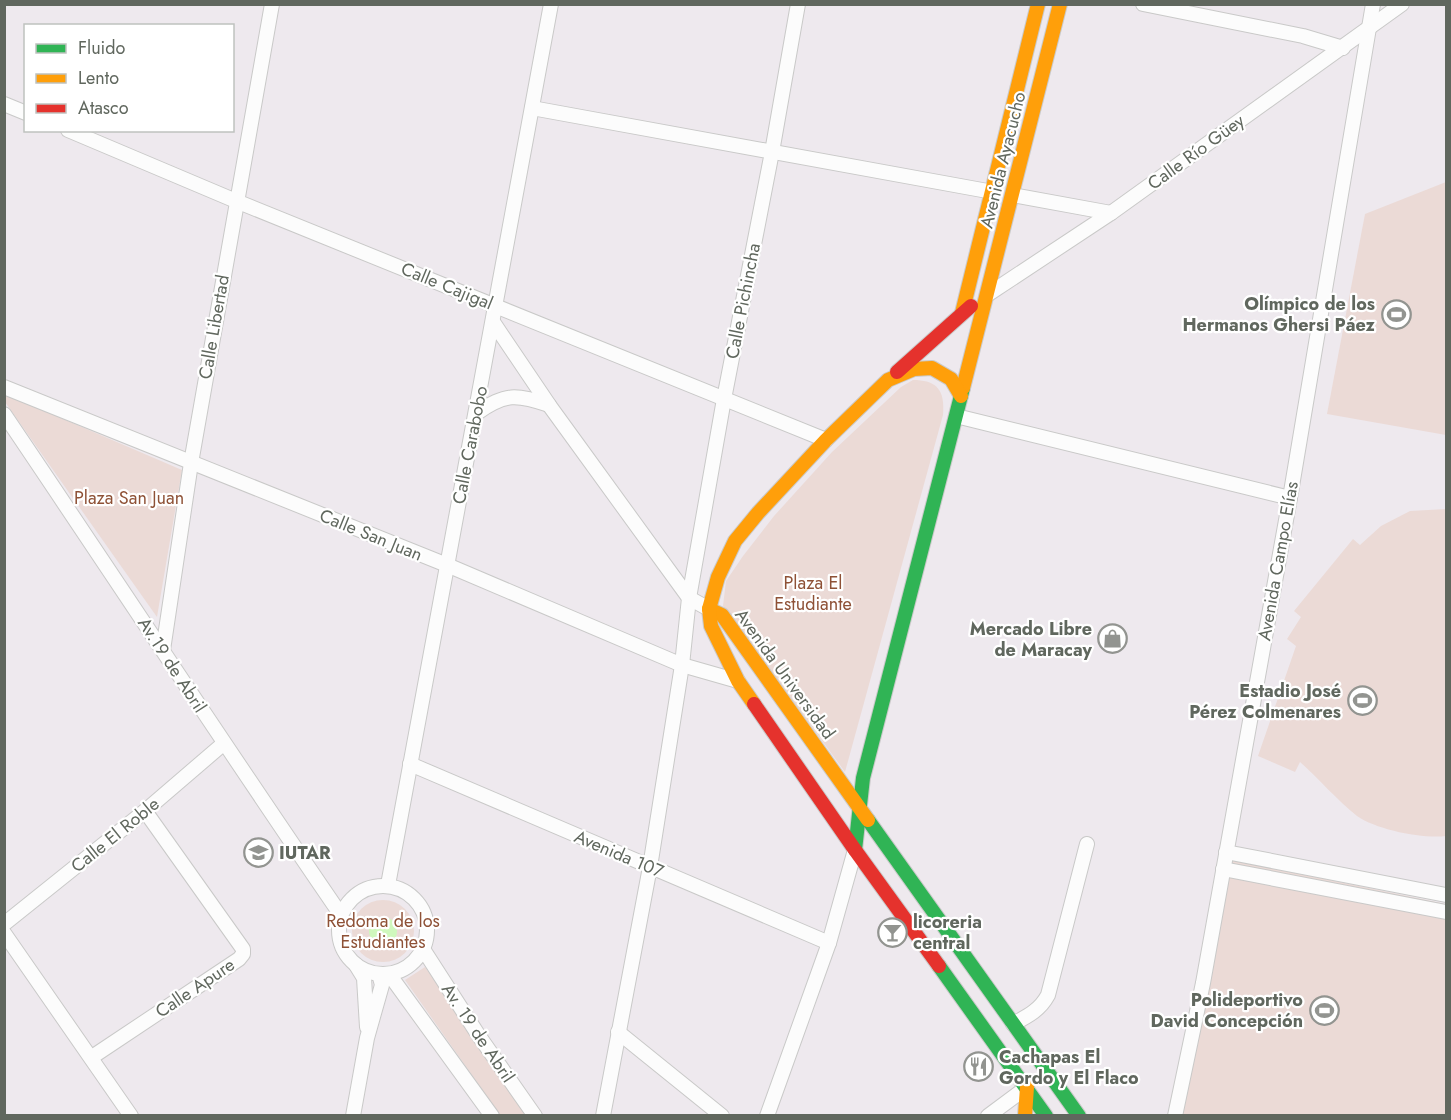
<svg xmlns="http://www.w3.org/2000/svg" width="1451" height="1120" font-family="Jost,sans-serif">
<rect width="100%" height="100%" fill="#eee9ee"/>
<g fill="#ebdad6">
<polygon points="1446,182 1446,435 1327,414 1365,214"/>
<path d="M913,380C937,380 945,390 943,415L845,772L723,606L726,581L743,556L774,516L832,452L901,387Z"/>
<polygon points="5,394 182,470 157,617 5,402"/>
<path d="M1446,509V836C1423,839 1377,830 1357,816C1337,800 1319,779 1300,762L1295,772L1258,756L1296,646L1287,639L1301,617L1294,611L1353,539L1360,545L1381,526L1410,511Z"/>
<polygon points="1228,859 1446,904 1446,1115 1182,1116"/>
<circle cx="383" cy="931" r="31"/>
<polygon points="425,967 531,1115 500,1115 405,980"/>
</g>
<circle fill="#cff8bd" cx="383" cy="931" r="14"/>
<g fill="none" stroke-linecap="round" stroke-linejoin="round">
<defs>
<g id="street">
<polyline points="1143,4 1303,36 1343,48"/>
<polyline points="4,104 26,113"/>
<polyline points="532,108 993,192"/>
<polyline points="68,130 236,201 826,440"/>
<polyline points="1013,195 1111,213"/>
<polyline points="987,295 1111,213 1402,4"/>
<polyline points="493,322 549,405 689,598 709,609"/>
<polyline points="4,387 447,565 682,665 738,681"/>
<path d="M477,413C505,393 517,394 549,405"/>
<path d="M4,414C117,581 227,749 341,915"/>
<polyline points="956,416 1290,498"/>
<polyline points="163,650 191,463 272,4"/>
<polyline points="410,764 829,943"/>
<polyline points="1226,852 1446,895"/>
<polyline points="1223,869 1446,912"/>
<polyline points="388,885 551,4"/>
<circle cx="383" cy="930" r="44"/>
<polyline points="4,924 145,811 223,744"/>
<polyline points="4,933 131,1116"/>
<polyline points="423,949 479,1036 535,1116"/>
<polyline points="356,965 364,978 367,1027"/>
<polyline points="389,974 492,1116"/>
<path d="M1013,1024C1028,1016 1040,1010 1048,995L1087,844"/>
<polyline points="618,1032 722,1116"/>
<polyline points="92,1057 239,959 243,954 243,949 145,811"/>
<polyline points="353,1116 367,1038 382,985 379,974"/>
<polyline points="603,1116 650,867 682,665 689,598 724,399 772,152 798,4"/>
<polyline points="767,1116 829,943 855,850"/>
<polyline points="988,1116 1027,1087"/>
<polyline points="1175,1116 1203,983 1290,498 1373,4"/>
</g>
<g id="fast">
<polyline points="868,820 1079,1116"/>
<polyline points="855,850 863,778 963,388"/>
<polyline points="939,966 1046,1116"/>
</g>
<g id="slow">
<polyline points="962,313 1038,4"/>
<polyline points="963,388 1060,4"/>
<polyline points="709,609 722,615 868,820"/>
<polyline points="754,704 738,681 711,626 709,609 718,577 735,541 758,513 826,440 888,380 914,369 932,368 951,379 961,396"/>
<polyline points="1025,1116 1027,1087"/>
</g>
<g id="jam">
<polyline points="897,372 971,306"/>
<polyline points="754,704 855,850 939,966"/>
</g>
</defs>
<use href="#street" stroke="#c9c9c8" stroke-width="16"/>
<use href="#fast" stroke="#cacac9" stroke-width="16"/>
<use href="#slow" stroke="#cacac9" stroke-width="16"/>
<use href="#jam" stroke="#cacac9" stroke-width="16"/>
<use href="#street" stroke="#fcfcfc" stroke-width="14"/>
<use href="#fast" stroke="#30b455" stroke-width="14"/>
<use href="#slow" stroke="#ff9f0a" stroke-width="14"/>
<use href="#jam" stroke="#e5322d" stroke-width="14"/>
</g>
<defs>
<symbol id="stadium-ring" viewBox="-11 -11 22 22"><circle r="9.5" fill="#fff" stroke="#929490" stroke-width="1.5"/><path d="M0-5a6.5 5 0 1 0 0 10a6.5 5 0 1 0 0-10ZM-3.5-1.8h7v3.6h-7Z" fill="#929490"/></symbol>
<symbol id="shop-ring" viewBox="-11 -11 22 22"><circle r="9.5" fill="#fff" stroke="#929490" stroke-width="1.5"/><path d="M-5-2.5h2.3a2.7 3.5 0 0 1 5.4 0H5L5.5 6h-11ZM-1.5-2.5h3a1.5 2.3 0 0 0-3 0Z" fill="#929490"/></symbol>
<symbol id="university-ring" viewBox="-11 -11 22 22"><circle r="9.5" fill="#fff" stroke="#929490" stroke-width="1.5"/><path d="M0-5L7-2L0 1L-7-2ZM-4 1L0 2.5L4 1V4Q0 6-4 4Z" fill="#929490"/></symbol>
<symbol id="bar-ring" viewBox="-11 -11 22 22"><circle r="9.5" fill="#fff" stroke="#929490" stroke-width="1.5"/><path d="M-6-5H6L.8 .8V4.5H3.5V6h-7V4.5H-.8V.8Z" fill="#929490"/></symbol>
<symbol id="restaurant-ring" viewBox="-11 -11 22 22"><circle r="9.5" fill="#fff" stroke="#929490" stroke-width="1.5"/><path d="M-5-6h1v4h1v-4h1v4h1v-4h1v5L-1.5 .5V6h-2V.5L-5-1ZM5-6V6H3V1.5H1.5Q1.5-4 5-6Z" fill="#929490"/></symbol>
</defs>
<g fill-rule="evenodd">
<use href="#stadium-ring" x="1380" y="298" width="33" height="33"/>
<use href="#shop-ring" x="1096" y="622" width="33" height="33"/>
<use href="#stadium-ring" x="1346" y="684" width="33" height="33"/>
<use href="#university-ring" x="242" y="836" width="33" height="33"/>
<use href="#bar-ring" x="876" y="916" width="33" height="33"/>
<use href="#stadium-ring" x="1308" y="994" width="33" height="33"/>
<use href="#restaurant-ring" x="962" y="1050" width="33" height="33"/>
</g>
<g text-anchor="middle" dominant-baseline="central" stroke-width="4.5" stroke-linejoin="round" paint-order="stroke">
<g font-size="18" fill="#60675e" stroke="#fff">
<text transform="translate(1196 152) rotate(-36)">Calle Río Güey</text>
<text transform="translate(1003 160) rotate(-76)">Avenida Ayacucho</text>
<text transform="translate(447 286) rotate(22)">Calle Cajigal</text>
<text transform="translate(743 301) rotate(-79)">Calle Pichincha</text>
<text transform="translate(214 327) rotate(-80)">Calle Libertad</text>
<text transform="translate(470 445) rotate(-79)">Calle Carabobo</text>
<text transform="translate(371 535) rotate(22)">Calle San Juan</text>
<text transform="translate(1278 561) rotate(-80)">Avenida Campo Elías</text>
<text transform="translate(172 665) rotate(57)">Av.19 de Abril</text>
<text transform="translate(785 674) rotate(54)">Avenida Universidad</text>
<text transform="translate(115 835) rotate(-39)">Calle El Roble</text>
<text transform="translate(619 854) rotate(23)">Avenida 107</text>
<text transform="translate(195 988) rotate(-34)">Calle Apure</text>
<text transform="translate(478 1033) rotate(56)">Av. 19 de Abril</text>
</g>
<g font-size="18" font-weight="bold" fill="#60675e" stroke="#fff" text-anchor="end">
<text x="1375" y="304">Olímpico de los<tspan x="1375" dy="21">Hermanos Ghersi Páez</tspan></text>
<text x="1092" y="629">Mercado Libre<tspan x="1092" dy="21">de Maracay</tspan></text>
<text x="1341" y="691">Estadio José<tspan x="1341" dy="21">Pérez Colmenares</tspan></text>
<text x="279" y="853" text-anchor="start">IUTAR</text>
<text x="913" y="922" text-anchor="start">licoreria<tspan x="913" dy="21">central</tspan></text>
<text x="1303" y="1000">Polideportivo<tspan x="1303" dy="21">David Concepción</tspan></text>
<text x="999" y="1057" text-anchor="start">Cachapas El<tspan x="999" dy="21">Gordo y El Flaco</tspan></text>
</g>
<g font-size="18" fill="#8e5136" stroke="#fff">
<text x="129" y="498">Plaza San Juan</text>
<text x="813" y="583">Plaza El<tspan x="813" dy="21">Estudiante</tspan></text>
<text x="383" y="921">Redoma de los<tspan x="383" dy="21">Estudiantes</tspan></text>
</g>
</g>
<rect width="1451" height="1120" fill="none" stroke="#60675e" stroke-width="12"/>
<rect x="24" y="24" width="210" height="108" fill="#ffffff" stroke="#bfc2bf" stroke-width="1.5"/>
<rect x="36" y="44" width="30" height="9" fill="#30b455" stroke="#bfc2bf" stroke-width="1.5"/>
<text x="78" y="54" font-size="18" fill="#60675e">Fluido</text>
<rect x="36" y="74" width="30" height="9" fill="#ff9f0a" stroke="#bfc2bf" stroke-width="1.5"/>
<text x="78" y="84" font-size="18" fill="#60675e">Lento</text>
<rect x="36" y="104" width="30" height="9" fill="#e5322d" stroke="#bfc2bf" stroke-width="1.5"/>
<text x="78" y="114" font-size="18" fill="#60675e">Atasco</text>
</svg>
